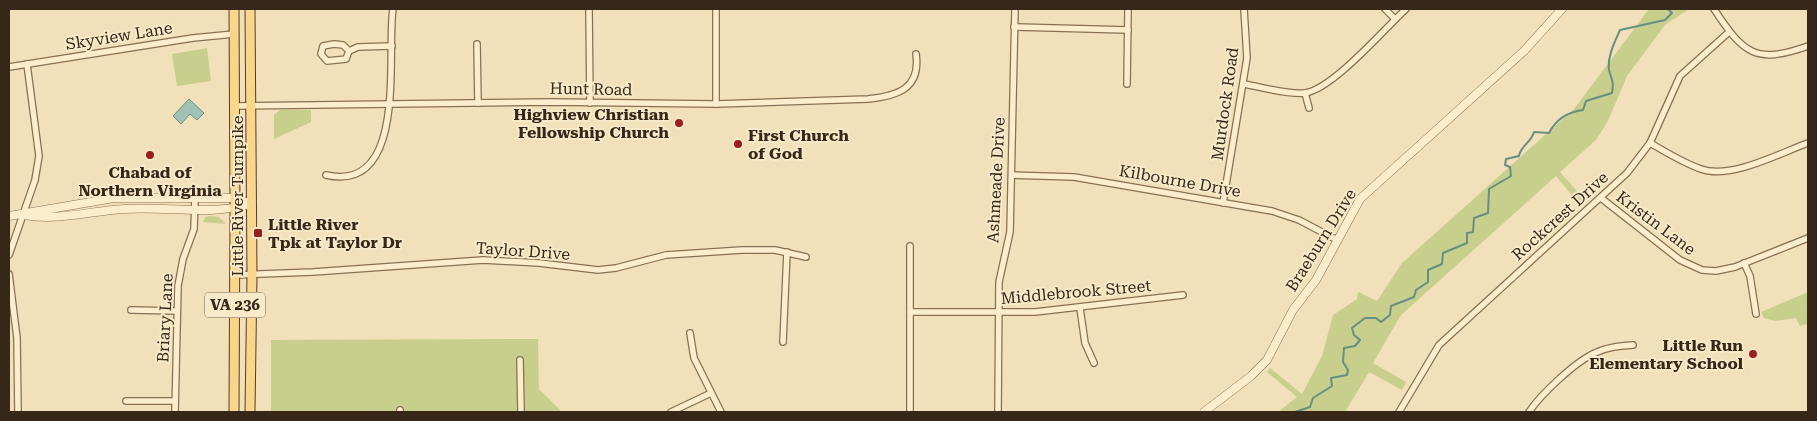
<svg xmlns="http://www.w3.org/2000/svg" width="1817" height="421" font-family="'Roboto Serif',serif">
<rect width="100%" height="100%" fill="#f1e0b9"/>
<g fill="#c8cf8d">
<polygon points="1649,9 1689,9 1665,25 1627,76 1608,121 1596,140 1560,172 1586,201 1581,206 1556,176 1401,315 1373,363 1406,382 1402,390 1369,372 1345,412 1278,412 1297,397 1267,372 1270,368 1302,394 1322,356 1333,315 1357,299 1358,292 1377,301 1402,263 1574,109"/>
<polygon points="207,48 211,81 177,86 172,54"/>
<polygon points="280,110 311,110 311,122 274,139 274,115"/>
<polygon points="210,216 219,217 226,224 203,222 205,217"/>
<polygon points="1808,292 1808,324 1800,326 1796,318 1775,321 1764,318 1761,312"/>
<polygon points="538,339 539,389 562,412 271,412 271,340"/>
</g>
<polygon fill="#9fc1b6" stroke="#668f84" points="189,99 204,113 197,120 190,114 181,124 173,116"/>
<g fill="none" stroke-linecap="round" stroke-linejoin="round">
<path stroke="#668f84" stroke-width="2" d="M1295,412L1310,407L1313,398L1332,386L1331,378L1347,375L1348,370L1343,362L1344,348L1355,346L1360,340L1354,335L1352,328L1365,318H1376L1381,322L1390,315L1391,306L1414,297L1416,290L1428,282V270L1442,264L1443,253L1467,243V233L1473,232L1474,218L1488,213L1489,189L1511,176L1510,167L1505,165L1506,159L1519,156C1521,145 1531,143 1534,132L1549,133C1556,119 1568,112 1583,110L1586,101L1612,93C1614,81 1612,81 1609,70C1607,57 1615,41 1620,30L1665,20L1672,13L1668,9"/>
<defs>
<g id="minor">
<polyline points="589,9 590,103"/>
<polyline points="716,9 716,104"/>
<polyline points="1385,9 1395,19"/>
<path d="M1714,9C1743,53 1755,65 1808,46"/>
<polyline points="1014,27 1128,30"/>
<polyline points="477,44 478,103"/>
<polyline points="349,51 346,59 327,61 321,54 323,46 334,44 343,45 349,51 358,47 392,46"/>
<polyline points="9,67 193,38 234,34"/>
<polyline points="1127,84 1128,9"/>
<path d="M1244,84C1261,87 1289,95 1305,93C1333,89 1384,29 1406,9"/>
<polyline points="1305,93 1309,108"/>
<path d="M235,106L551,102L716,104L868,99C897,96 921,89 916,54"/>
<path d="M1650,143C1666,152 1683,163 1701,169C1730,180 1780,153 1808,143"/>
<path d="M326,175C409,194 386,52 393,9"/>
<polyline points="1012,175 1074,177 1272,211 1299,220 1337,240"/>
<polyline points="1601,198 1680,260 1702,270 1716,271 1735,267 1808,238"/>
<polyline points="1223,203 1247,58 1244,9"/>
<polyline points="9,255 35,180 39,156 27,64"/>
<polyline points="1744,263 1750,276 1756,314"/>
<polyline points="9,274 17,338 18,412"/>
<polyline points="235,275 313,272 483,260 539,263 598,270 616,268 666,255 742,250 775,250 806,257"/>
<polyline points="1080,308 1085,343 1094,363"/>
<polyline points="131,310 177,311"/>
<polyline points="910,312 1035,312 1183,295"/>
<polyline points="690,333 694,358 721,412"/>
<polyline points="783,342 787,252"/>
<polyline points="520,360 521,412"/>
<polyline points="126,401 175,401"/>
<polyline points="400,410 400,412"/>
<polyline points="175,412 178,286 183,259 194,229 195,198"/>
<polyline points="671,412 711,393"/>
<polyline points="910,412 910,246"/>
<polyline points="998,412 999,282 1010,232 1015,9"/>
<polyline points="1399,412 1439,345 1627,173 1650,143 1680,76 1729,32"/>
<path d="M1529,412C1541,394 1575,362 1595,353C1607,347 1620,346 1633,345"/>
</g>
<g id="tertiary">
<path d="M24,215C58,221 90,211 124,209C166,206 210,216 251,204"/>
<polyline points="9,216 114,198 235,198 251,204"/>
<polyline points="1204,412 1251,376 1267,360 1293,310 1316,280 1360,199 1524,51 1562,9"/>
</g>
<g id="primary">
<polyline points="234,412 235,209 234,9"/>
<polyline points="250,412 252,275 250,9"/>
</g>
</defs>
<use href="#minor" stroke="#896f53" stroke-width="8"/>
<use href="#tertiary" stroke="#896f53" stroke-width="9"/>
<use href="#primary" stroke="#553d28" stroke-width="11"/>
<use href="#minor" stroke="#fcedcd" stroke-width="5.5"/>
<use href="#tertiary" stroke="#fcedcd" stroke-width="8"/>
<use href="#primary" stroke="#f9d68c" stroke-width="9"/>
</g>
<g fill="#9c1e21" stroke="#f8eac9" stroke-width="2">
<circle cx="679" cy="123" r="5"/>
<circle cx="738" cy="144" r="5"/>
<circle cx="150" cy="155" r="5"/>
<rect x="253" y="228" width="10" height="10" rx="2.5"/>
<circle cx="1753" cy="354" r="5"/>
</g>
<g text-anchor="middle" dominant-baseline="central" stroke-width="4" stroke-linejoin="round" paint-order="stroke">
<rect fill="#f8eac9" stroke="#70624e" stroke-width="1" x="205" y="292.5" width="60" height="25" rx="4"/>
<g font-size="15" font-weight="bold" fill="#362719">
<text x="235" y="305">VA 236</text>
</g>
<g font-size="16" fill="#362719" stroke="#f8eac9">
<text transform="translate(119 36) rotate(-9)">Skyview Lane</text>
<text transform="translate(591 89) rotate(1)">Hunt Road</text>
<text transform="translate(1225 104) rotate(-82)">Murdock Road</text>
<text transform="translate(996 180) rotate(-87)">Ashmeade Drive</text>
<text transform="translate(1180 181) rotate(10)">Kilbourne Drive</text>
<text transform="translate(237 196) rotate(-90)">Little River Turnpike</text>
<text transform="translate(1560 216) rotate(-42)">Rockcrest Drive</text>
<text transform="translate(1656 223) rotate(37)">Kristin Lane</text>
<text transform="translate(1321 240) rotate(-58)">Braeburn Drive</text>
<text transform="translate(523 251) rotate(4)">Taylor Drive</text>
<text transform="translate(1076 292) rotate(-5)">Middlebrook Street</text>
<text transform="translate(165 318) rotate(-87)">Briary Lane</text>
</g>
<g font-size="16" font-weight="bold" fill="#362719" stroke="#f8eac9" text-anchor="end">
<text x="669" y="114">Highview Christian<tspan x="669" dy="18">Fellowship Church</tspan></text>
<text x="748" y="135" text-anchor="start">First Church<tspan x="748" dy="18">of God</tspan></text>
<text x="150" y="172" text-anchor="middle">Chabad of<tspan x="150" dy="18">Northern Virginia</tspan></text>
<text x="268" y="224" text-anchor="start">Little River<tspan x="268" dy="18">Tpk at Taylor Dr</tspan></text>
<text x="1743" y="345">Little Run<tspan x="1743" dy="18">Elementary School</tspan></text>
</g>
</g>
<rect width="1817" height="421" fill="none" stroke="#362719" stroke-width="20"/>
</svg>
